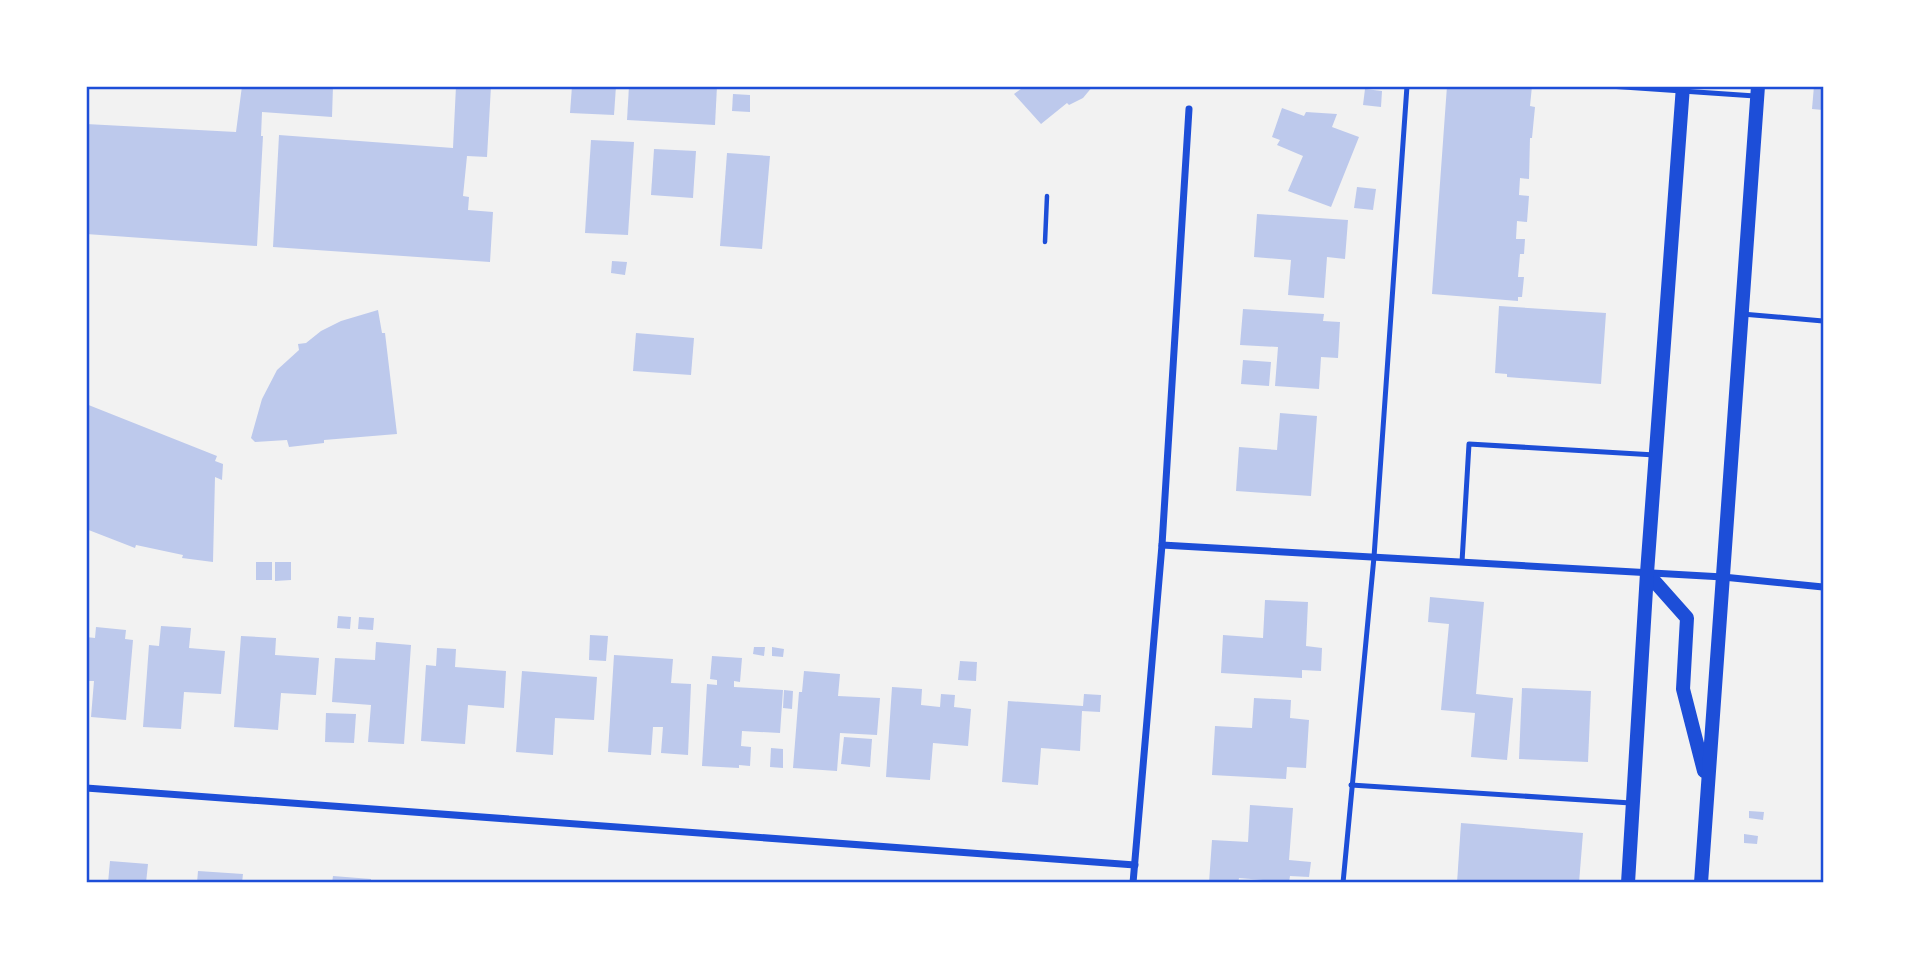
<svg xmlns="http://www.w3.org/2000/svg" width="1909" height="969" font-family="'Roboto Serif',serif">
<rect width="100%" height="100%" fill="#f2f2f2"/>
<g fill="#bdc9ec">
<polygon points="242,86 333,86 332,117 262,112 261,136 263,136 257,246 86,234 86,124 236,132"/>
<polygon points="456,86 491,86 487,157 467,156 463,196 469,197 468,210 493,212 490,262 273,247 279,135 453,148"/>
<polygon points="572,86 616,86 614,115 570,113"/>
<polygon points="629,86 717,86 715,125 627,120"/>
<polygon points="1025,86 1093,86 1083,98 1069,105 1067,103 1041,124 1014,94"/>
<polygon points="1447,86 1532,86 1530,106 1535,107 1532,138 1530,138 1529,179 1520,178 1519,195 1529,196 1527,222 1517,221 1516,239 1525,239 1524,254 1520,254 1518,277 1524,277 1522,297 1518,297 1518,301 1432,294"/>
<polygon points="1814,86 1823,86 1823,110 1812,109"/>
<polygon points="1365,89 1382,91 1381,107 1363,105"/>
<polygon points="733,94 750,95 750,112 732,111"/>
<polygon points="1282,108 1304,116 1306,112 1337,114 1332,127 1359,137 1331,207 1288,191 1303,156 1277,145 1280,140 1272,137"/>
<polygon points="591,140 634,142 628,235 585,233"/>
<polygon points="654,149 696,151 693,198 651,195"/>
<polygon points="727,153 770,156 762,249 720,246"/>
<polygon points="1357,187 1376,189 1373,210 1354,208"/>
<polygon points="1257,214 1348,220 1345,259 1327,257 1324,298 1288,295 1291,260 1254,257"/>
<polygon points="612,261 627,262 625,275 611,273"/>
<polygon points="1499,306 1606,313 1601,384 1507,377 1507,374 1495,373"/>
<polygon points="1243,309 1324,314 1323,321 1340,322 1338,358 1321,357 1319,389 1275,386 1278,347 1240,345"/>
<polygon points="378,310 382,333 385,333 397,434 324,440 324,443 289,447 287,440 255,442 251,438 262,399 277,370 299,350 298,344 306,343 321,331 341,321"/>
<polygon points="636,333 694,338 691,375 633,371"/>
<polygon points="1243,360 1271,362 1269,386 1241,384"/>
<polygon points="86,404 217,456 215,461 223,464 222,480 215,477 213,562 182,558 183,555 136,545 135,548 86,529"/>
<polygon points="1280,413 1317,416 1311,496 1236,491 1239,447 1277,450"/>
<rect x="256" y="562" width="16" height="18"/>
<polygon points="275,562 291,562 291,580 275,581"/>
<polygon points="1430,597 1484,602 1476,694 1513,698 1507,760 1471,757 1475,713 1441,710 1449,624 1428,622"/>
<polygon points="1265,600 1308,602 1306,646 1322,648 1321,671 1302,670 1302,678 1221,673 1223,635 1263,638"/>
<polygon points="338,616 351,617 350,629 337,628"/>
<polygon points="359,617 374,618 373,630 358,629"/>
<polygon points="161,626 191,628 189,648 225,651 221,694 184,692 181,729 143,727 149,645 159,646"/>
<polygon points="96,627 126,630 125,639 133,640 126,720 91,717 94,681 86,681 86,637 95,638"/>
<polygon points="590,635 608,636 606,661 589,660"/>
<polygon points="241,636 276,638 275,655 319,658 316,695 281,693 278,730 234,727"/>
<polygon points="376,642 411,645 404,744 368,742 371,705 332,702 335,658 375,660"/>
<polygon points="754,647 765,647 764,656 753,654"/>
<polygon points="772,647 784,649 783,657 772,656"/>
<polygon points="437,648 456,649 455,667 506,671 504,708 468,705 465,744 421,741 426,665 436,666"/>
<polygon points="614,655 673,659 671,683 691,684 688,755 661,753 663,727 653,727 651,755 608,752"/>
<polygon points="712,656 742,658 740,682 734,681 734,687 783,690 780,733 742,731 741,746 751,747 750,766 739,765 739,768 702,766 707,684 717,685 717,680 710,679"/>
<polygon points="960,661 977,662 976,681 958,680"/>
<polygon points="522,671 597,677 594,720 555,718 553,755 516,752"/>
<polygon points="804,671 840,674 838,696 880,698 877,735 840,733 837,771 793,768 799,692 802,692"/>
<polygon points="892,687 922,689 921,705 940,707 941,694 955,695 954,707 971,709 968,746 933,743 930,780 886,777"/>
<polygon points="1522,688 1591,691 1588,762 1519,759"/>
<polygon points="784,690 793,691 792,709 783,708"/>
<polygon points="1084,694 1101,695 1100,712 1082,711 1080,751 1041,748 1038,785 1002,782 1008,701 1083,706"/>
<polygon points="1254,698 1291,700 1290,718 1309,720 1306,768 1287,767 1286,779 1212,775 1215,726 1252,728"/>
<polygon points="326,713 356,714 354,743 325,742"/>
<polygon points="844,737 872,739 870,767 841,764"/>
<polygon points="771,748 783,749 783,768 770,767"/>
<polygon points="1250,805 1293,808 1289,860 1311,862 1309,877 1290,876 1289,882 1239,878 1238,883 1209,883 1212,840 1248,842"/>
<polygon points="1749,811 1764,812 1763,820 1749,818"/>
<polygon points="1461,823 1583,833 1579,883 1457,883"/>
<polygon points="1744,834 1758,836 1757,844 1744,843"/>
<polygon points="110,861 148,864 146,883 108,883"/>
<polygon points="198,871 243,874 242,883 197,883"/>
<polygon points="333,876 371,879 371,883 332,883"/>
</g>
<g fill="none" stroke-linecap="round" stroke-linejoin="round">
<polyline stroke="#1d4ed8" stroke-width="4.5" points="1045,242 1047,196"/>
<g stroke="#1d4ed8" stroke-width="5">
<polyline points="1609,86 1755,96"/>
<polyline points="1742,314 1823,321"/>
<polyline points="1462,562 1469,444 1655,455"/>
<polyline points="1351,785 1631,803"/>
<polyline points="1343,883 1374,557 1407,86"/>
</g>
<g stroke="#1d4ed8" stroke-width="7">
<polyline points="1162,545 1723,577 1823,587"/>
<polyline points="86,788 1135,865"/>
<polyline points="1133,883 1162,545 1189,109"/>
</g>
<g stroke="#1d4ed8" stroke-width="14">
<polyline points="1647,573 1687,618 1683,689 1704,771"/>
<polyline points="1628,883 1647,573 1683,86"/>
<polyline points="1701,883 1758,86"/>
</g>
</g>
<rect width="1909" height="969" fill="none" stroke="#ffffff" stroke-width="175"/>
<rect x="88" y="88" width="1734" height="793" fill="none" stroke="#1d4ed8" stroke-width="2.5"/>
</svg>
